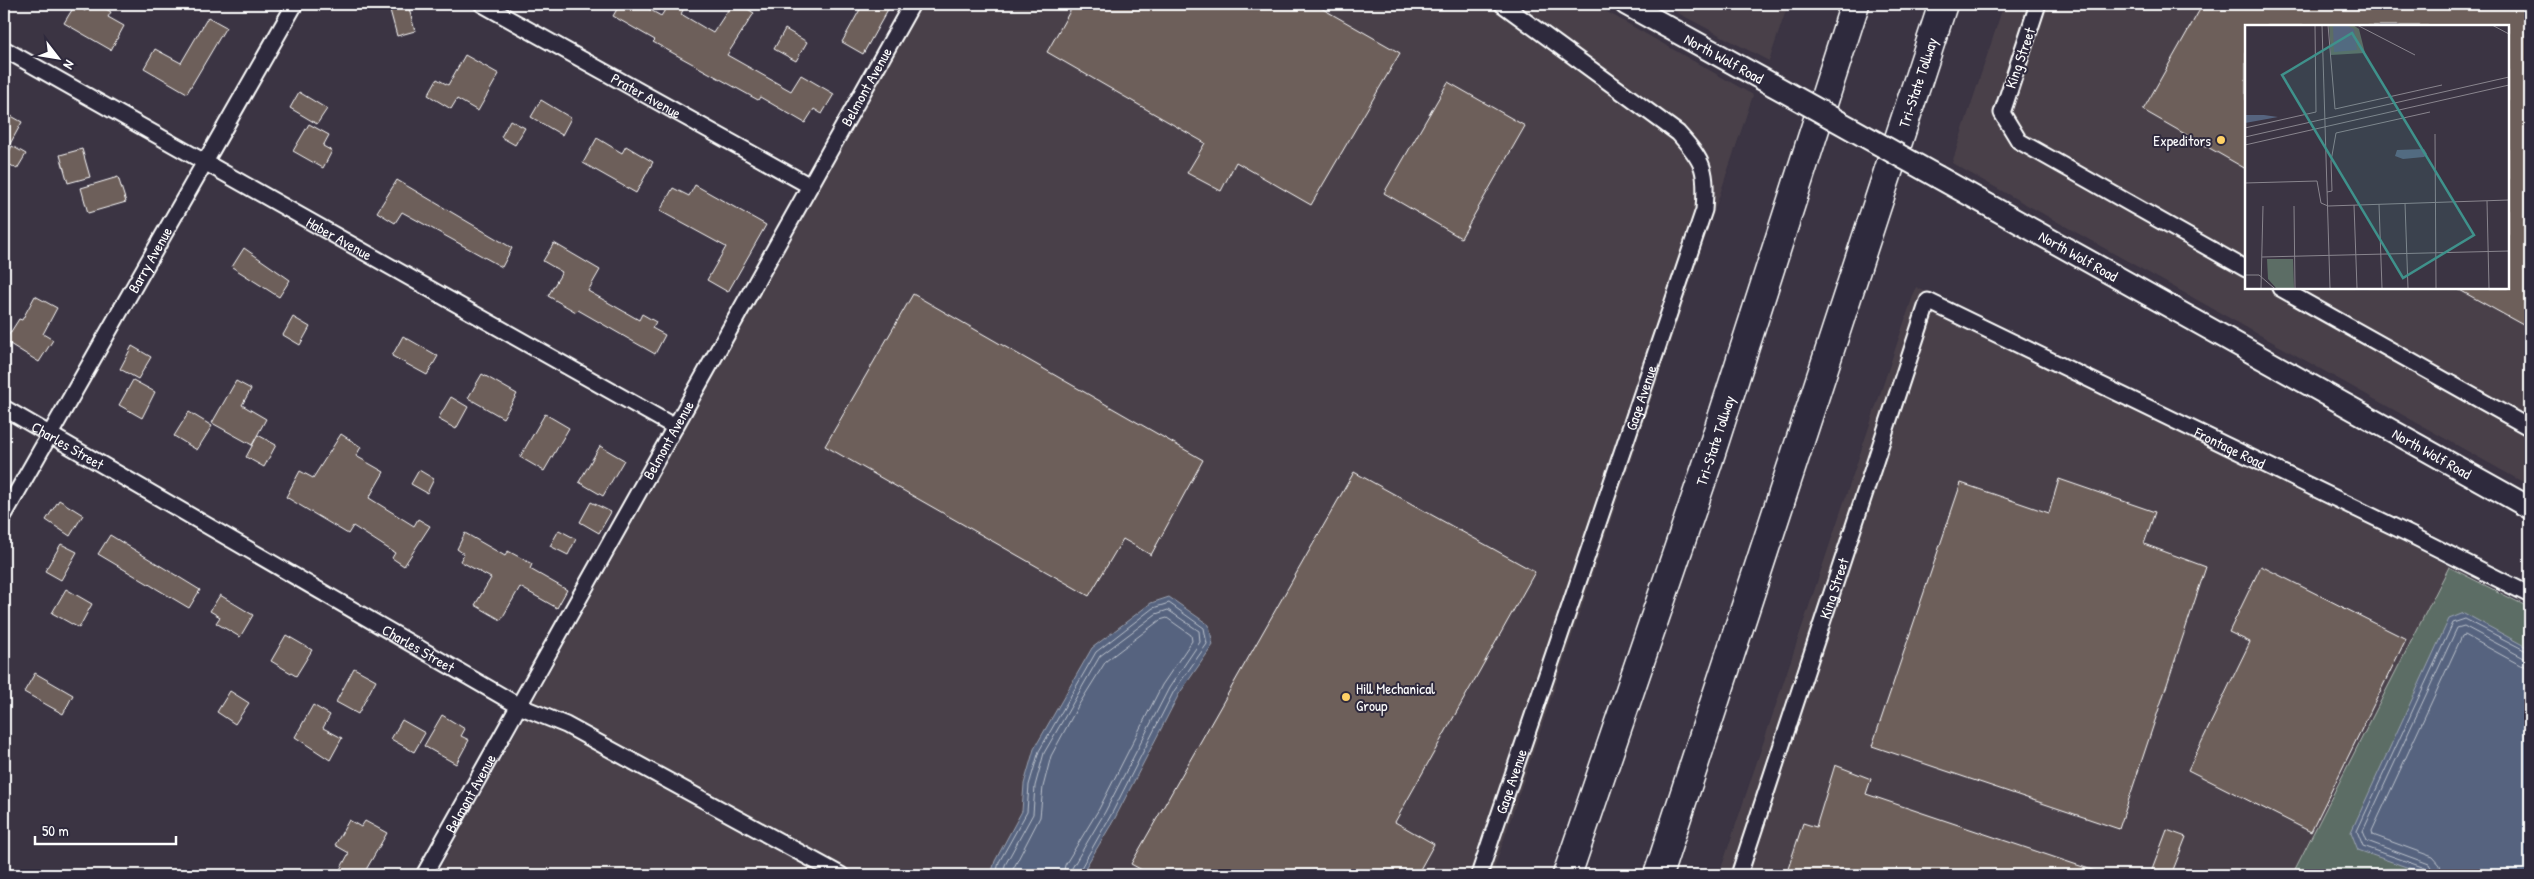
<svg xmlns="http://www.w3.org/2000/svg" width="2534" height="879" font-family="'Patrick Hand',sans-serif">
<rect width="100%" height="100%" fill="#3b3443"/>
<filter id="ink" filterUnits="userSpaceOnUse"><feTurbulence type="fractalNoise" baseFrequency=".02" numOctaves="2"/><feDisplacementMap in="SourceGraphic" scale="10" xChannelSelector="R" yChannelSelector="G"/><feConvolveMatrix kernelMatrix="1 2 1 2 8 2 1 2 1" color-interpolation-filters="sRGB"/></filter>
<g filter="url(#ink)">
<g fill="#4a414a" fill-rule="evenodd">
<polygon points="922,4 1593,4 1753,95 1492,875 436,875"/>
<polygon points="1661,4 1788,4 1769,61"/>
<path d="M2004,4H2530V486L1952,163ZM2246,26H2508V288H2246Z"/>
<polygon points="1916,287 2530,608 2530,875 1719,875"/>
</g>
<polygon fill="#5c6d65" stroke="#aeb6b2" points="2449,567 2530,608 2530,875 2292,875"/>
<g fill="#56647f" stroke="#9aa2b2">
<polygon points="1169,597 1209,625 1213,645 1179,694 1115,818 1081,875 991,875 995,861 1022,811 1024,784 1034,749 1092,648 1151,603"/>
<polygon points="2464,613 2530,649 2530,875 2429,875 2358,850 2351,832 2449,619"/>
</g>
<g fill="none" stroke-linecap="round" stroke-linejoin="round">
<g stroke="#bbc1cc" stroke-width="1">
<polyline points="996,875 999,862 1027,812 1029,785 1039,751 1096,652 1153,608 1169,603 1204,628 1207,644 1174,691 1111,815 1077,875"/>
<polyline points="1003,875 1005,865 1033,814 1035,786 1044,753 1100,656 1156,614 1168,610 1199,631 1200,642 1169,688 1105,812 1072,868 1070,875"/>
<polyline points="1010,875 1040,817 1043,787 1051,756 1078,706 1106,661 1160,620 1167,618 1191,635 1192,641 1162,685 1099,809 1065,865 1063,875"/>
<polyline points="2428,875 2425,868 2363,846 2357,831 2453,623 2465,619 2530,653"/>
<polyline points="2435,875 2429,864 2367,841 2363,831 2457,628 2464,626 2524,658 2530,660"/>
<polyline points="2442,875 2440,865 2433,857 2373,835 2372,831 2462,636 2465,635 2520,665 2530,667"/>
</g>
</g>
<g fill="#6d5e5a" stroke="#fff">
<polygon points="90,4 98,4 111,12 108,17 124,26 111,50 64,23 75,5 85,11"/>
<polygon points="620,4 640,4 661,16 669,4 686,4 681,14 713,33 732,4 740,4 754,13 727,55 791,91 801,75 834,94 822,114 814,109 805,123 760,97 758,100 653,42 655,40 613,16"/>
<polygon points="863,4 891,4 863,54 842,42"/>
<polygon points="1074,4 1314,4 1400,53 1311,205 1236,162 1221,191 1187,173 1205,143 1047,52"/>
<polygon points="2203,4 2530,4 2530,312 2523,325 2456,288 2508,288 2508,26 2246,26 2246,169 2143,110"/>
<polygon points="408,5 415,31 397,36 390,10"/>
<polygon points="208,17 226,27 187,93 144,68 155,49 181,63"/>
<polygon points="785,29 807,42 796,61 774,49"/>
<polygon points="465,55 499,74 478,111 457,99 451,109 428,95 437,79 448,85"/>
<polygon points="1448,82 1525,126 1461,238 1384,193"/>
<polygon points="299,92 327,109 317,124 290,108"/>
<polygon points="541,100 571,118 562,135 531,117"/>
<polygon points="4,112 22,122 4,155"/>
<polygon points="510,120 525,128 515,145 501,137"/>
<polygon points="309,124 329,135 323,146 332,151 323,168 293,151"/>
<polygon points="597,138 622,153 626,146 653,162 636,193 583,163"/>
<polygon points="12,146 26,154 17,169 4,161"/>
<polygon points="82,149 90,177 68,183 60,155"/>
<polygon points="118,177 126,202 88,213 81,188"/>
<polygon points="397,180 512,248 502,267 402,212 395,223 377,212"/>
<polygon points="695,185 766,225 728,292 707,280 726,247 660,211 673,188 689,196"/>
<polygon points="554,243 600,270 588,291 639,320 642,314 656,322 652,328 665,335 655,354 578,310 576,312 548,296 562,272 543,261"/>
<polygon points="244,248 290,280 279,297 232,267"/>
<polygon points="913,294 1203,460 1151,555 1123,539 1089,596 825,446"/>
<polygon points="35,296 57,308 43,334 53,340 39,362 5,341 19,319 22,320"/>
<polygon points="293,317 310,327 300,345 283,335"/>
<polygon points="403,336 438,356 427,375 392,356"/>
<polygon points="132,346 151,357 138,379 120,369"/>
<polygon points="482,374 517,394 503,418 468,398"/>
<polygon points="133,380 155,392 142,418 119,405"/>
<polygon points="236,381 251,389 242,405 266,419 252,445 212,423"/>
<polygon points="451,397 468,407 456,429 438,419"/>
<polygon points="189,412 212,426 197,450 174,436"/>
<polygon points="545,414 569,428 544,471 520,457"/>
<polygon points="341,434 361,447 356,456 384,472 369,498 414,526 418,519 430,526 404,566 392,558 395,553 353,526 348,534 286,497 300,471 313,478"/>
<polygon points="258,435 276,445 264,467 246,457"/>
<polygon points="600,446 624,460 603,496 579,482"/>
<polygon points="419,470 434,479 427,493 411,484"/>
<polygon points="1354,472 1535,572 1395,822 1434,844 1417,875 1151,875 1131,864"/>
<polygon points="2059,479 2155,512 2144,544 2206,567 2119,829 1872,746 1961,483 2049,513"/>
<polygon points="59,500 83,515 70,536 46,520"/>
<polygon points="591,502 611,512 599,533 580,522"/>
<polygon points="559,530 576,539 568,555 550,546"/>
<polygon points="465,533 505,556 508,551 532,564 530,569 567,590 557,608 520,587 501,620 475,605 491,578 460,561 464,554 457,549"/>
<polygon points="110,535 200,590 189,608 98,554"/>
<polygon points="61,544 77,552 61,580 45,571"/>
<polygon points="2261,566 2406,639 2311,832 2188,770 2250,642 2229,632"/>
<polygon points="66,589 92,604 79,628 52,613"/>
<polygon points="220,595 253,615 240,637 216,623 220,617 210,611"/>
<polygon points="286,635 312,650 296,676 271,661"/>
<polygon points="354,668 376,680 358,714 336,702"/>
<polygon points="35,673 73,695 63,714 24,692"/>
<polygon points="230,691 249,703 235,724 217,712"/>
<polygon points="313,705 330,715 323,728 342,738 330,760 295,737"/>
<polygon points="442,715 465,729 461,736 469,740 456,764 424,746"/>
<polygon points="402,720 425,733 414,752 391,739"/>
<polygon points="1835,765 1871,779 1866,794 2101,873 2100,875 1786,875 1803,823 1816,827"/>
<polygon points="349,820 361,827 365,821 387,833 363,875 337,875 349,853 335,845"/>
<polygon points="2167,830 2186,837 2171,875 2150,875"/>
</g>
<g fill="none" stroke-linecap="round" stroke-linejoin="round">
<defs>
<g id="street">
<path id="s1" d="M482,4L810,186"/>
<polyline points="2038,4 2002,113 2019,141 2246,269"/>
<path id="s2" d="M4,49L675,427"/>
<polyline points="2280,288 2530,428"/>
<path id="s3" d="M4,408L519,706L566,725L841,875"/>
<path id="s4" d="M4,515L295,4"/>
<path id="s5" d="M424,875L912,4"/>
<path id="s6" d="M1479,875L1704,210C1707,170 1705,163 1678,133L1502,4"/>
<path id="s7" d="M1739,875L1928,301L2413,536L2530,595"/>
</g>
<g id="secondary">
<path id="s8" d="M1626,4L1773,85"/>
<path id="s9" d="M1938,177L2530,508"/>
</g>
<g id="highway">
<path id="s10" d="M1567,875L1707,465L1855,4"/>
<path id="s11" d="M1658,875L1943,4"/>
</g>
</defs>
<use href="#street" stroke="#fff" stroke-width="19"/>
<use href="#secondary" stroke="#fff" stroke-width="25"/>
<use href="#highway" stroke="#fff" stroke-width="31"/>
<use href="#street" stroke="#2f2a3d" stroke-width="15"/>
<use href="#secondary" stroke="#2f2a3d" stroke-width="21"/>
<use href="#highway" stroke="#2f2a3d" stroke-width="28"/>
<defs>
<polyline id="secondary-bridge" points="1773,85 1938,177"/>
</defs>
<use href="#secondary-bridge" stroke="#fff" stroke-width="25" stroke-linecap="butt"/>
<use href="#secondary-bridge" stroke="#2f2a3d" stroke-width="21"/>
</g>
</g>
<g fill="#ffd166" stroke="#2f2a3d" stroke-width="2">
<circle cx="2221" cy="140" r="5"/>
<circle cx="1346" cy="697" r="5"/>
</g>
<g text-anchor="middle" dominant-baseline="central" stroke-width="4" stroke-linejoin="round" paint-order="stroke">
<g font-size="15" fill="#fff" stroke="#2f2a3d">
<text stroke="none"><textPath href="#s8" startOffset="112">North Wolf Road</textPath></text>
<text transform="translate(2020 58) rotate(-71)">King Street</text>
<text stroke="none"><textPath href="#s11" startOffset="834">Tri-State Tollway</textPath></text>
<text stroke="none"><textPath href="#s5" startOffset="904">Belmont Avenue</textPath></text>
<text stroke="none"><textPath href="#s1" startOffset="188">Prater Avenue</textPath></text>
<text stroke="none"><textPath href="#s2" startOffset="385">Haber Avenue</textPath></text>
<text stroke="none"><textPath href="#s9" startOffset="161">North Wolf Road</textPath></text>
<text stroke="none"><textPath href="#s4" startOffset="294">Barry Avenue</textPath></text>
<text stroke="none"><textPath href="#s6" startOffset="504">Gage Avenue</textPath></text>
<text stroke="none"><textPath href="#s5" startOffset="499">Belmont Avenue</textPath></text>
<text stroke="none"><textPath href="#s10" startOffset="459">Tri-State Tollway</textPath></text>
<text stroke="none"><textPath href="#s3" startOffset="74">Charles Street</textPath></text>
<text stroke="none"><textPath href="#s7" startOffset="940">Frontage Road</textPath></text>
<text stroke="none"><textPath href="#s9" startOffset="566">North Wolf Road</textPath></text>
<text stroke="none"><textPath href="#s7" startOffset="302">King Street</textPath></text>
<text stroke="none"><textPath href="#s3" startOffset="479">Charles Street</textPath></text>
<text stroke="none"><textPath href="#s6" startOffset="99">Gage Avenue</textPath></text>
<text stroke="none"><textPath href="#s5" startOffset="94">Belmont Avenue</textPath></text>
</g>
<g font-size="15" fill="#fff" stroke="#2f2a3d" text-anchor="end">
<text x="2211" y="140">Expeditors</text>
<text x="1356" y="688" text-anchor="start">Hill Mechanical<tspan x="1356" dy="17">Group</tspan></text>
</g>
</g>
<g transform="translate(2245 25)">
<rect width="264" height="264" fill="#3b3443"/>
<path d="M84,0H108L114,4L120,28L86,30ZM22,234H48L49,263H31L23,254Z" fill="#5c6d65"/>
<path d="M88,0H101L109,4L112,25L89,27ZM0,90H19L33,92L0,98ZM152,125L179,124L182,129L179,132L158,134L150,131Z" fill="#56647f"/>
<path fill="none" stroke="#89858e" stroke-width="1" d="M77,0L85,263M83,0L90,84L197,60M112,0L170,30M247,0L264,9M0,103L71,87L70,0M190,109L191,263M0,112L264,52M0,120L264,60M0,158L72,156L76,178L83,181L264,175M82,167L87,166L86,136L91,108L185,87M242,176L244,263M160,178L163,263M134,179L137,263M109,180L112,263M49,181L50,263M17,232L264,226M0,250H14L29,263M16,263L18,181"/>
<path fill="#3f918b" fill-opacity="0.15" stroke="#3f918b" stroke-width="2.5" d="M107,8L229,210L158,253L37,50Z"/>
<rect width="264" height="264" fill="none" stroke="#fff" stroke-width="2.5"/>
</g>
<rect width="2534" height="879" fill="none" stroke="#2f2a3d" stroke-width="20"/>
<rect x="10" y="10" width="2514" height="859" fill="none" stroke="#fff" stroke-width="2" filter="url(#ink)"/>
<g transform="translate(58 58) rotate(121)" stroke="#2f2a3d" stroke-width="4" paint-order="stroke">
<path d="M0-4L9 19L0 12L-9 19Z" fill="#ffffff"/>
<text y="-8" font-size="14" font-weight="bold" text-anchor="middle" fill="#ffffff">N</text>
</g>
<path d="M35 836v8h141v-8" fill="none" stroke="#ffffff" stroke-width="2.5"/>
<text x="42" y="836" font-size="15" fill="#ffffff" stroke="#2f2a3d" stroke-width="4" paint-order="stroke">50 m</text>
</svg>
